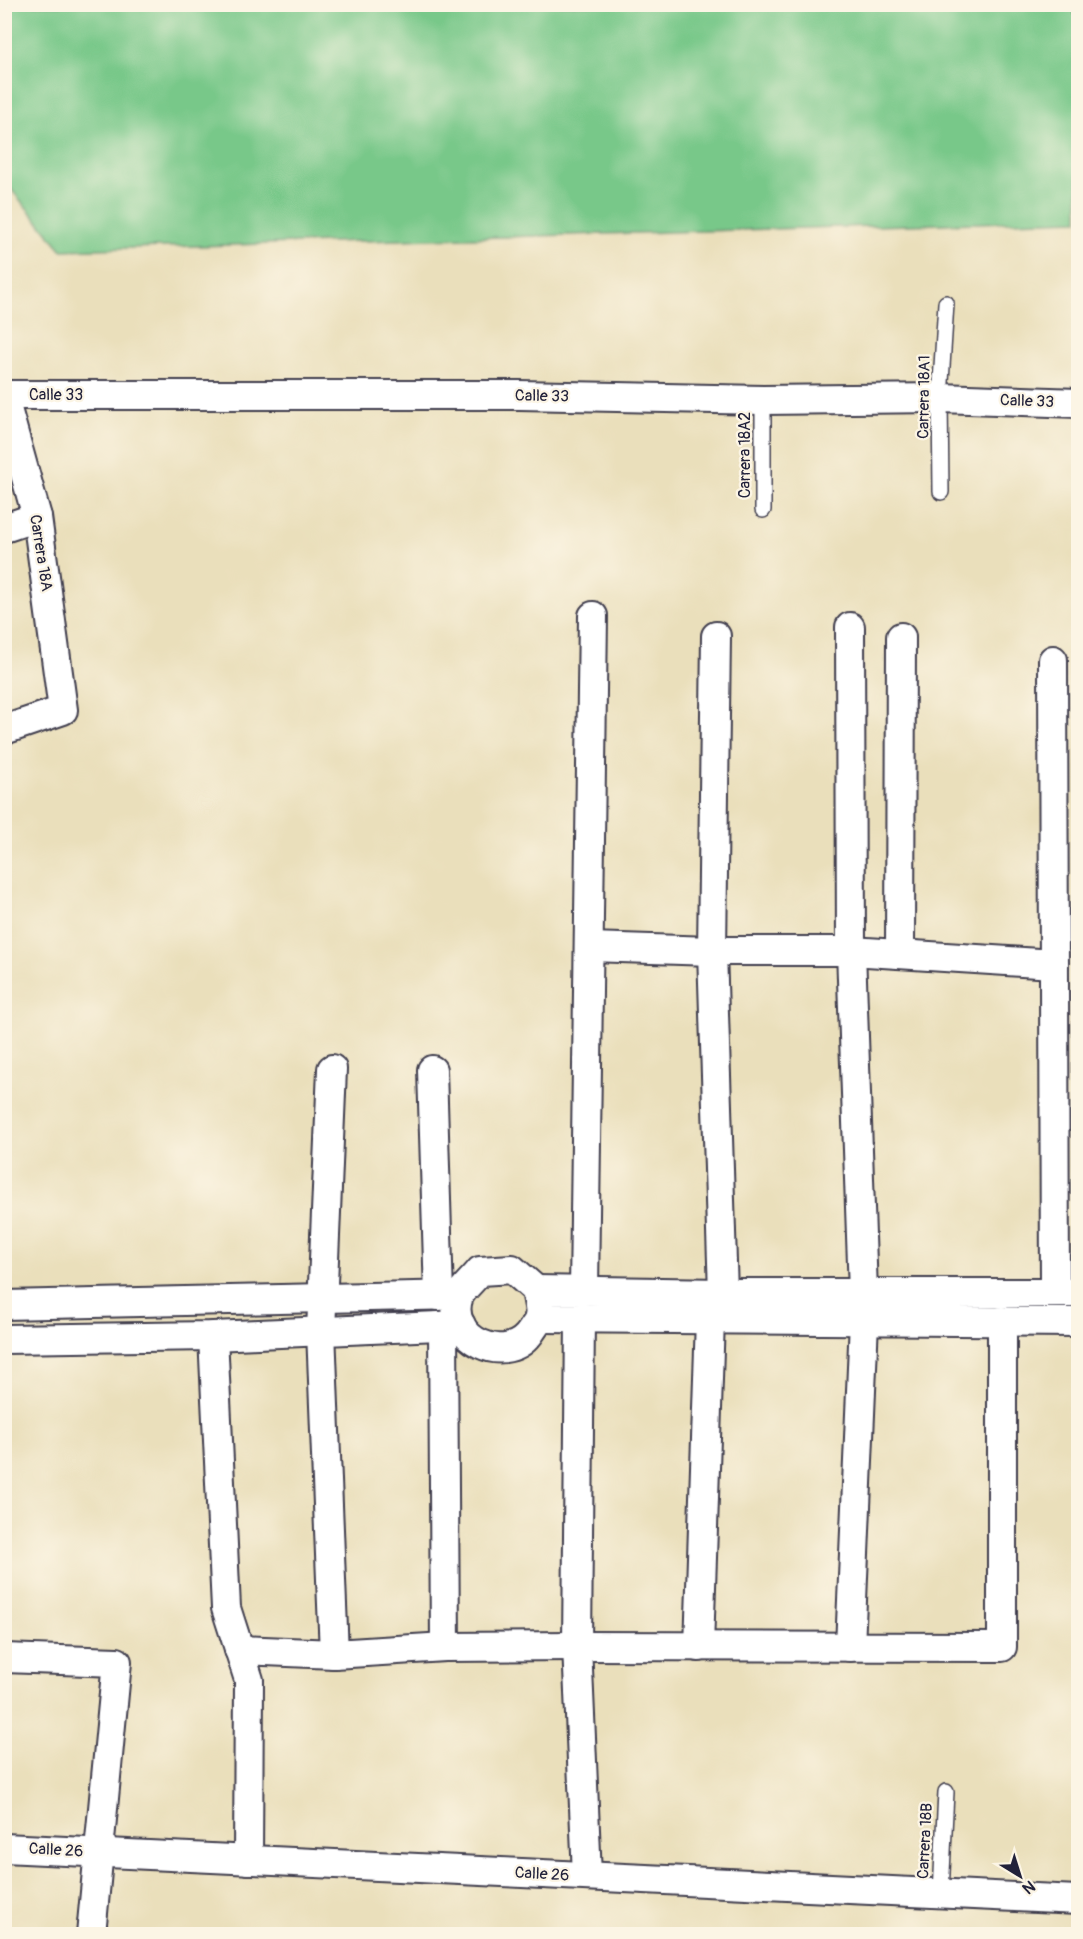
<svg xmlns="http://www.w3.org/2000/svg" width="1083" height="1939" font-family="Pangolin,sans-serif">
<rect width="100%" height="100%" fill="#fcf5e5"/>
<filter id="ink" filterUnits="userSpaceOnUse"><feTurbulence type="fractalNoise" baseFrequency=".0167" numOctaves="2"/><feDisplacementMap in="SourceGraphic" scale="12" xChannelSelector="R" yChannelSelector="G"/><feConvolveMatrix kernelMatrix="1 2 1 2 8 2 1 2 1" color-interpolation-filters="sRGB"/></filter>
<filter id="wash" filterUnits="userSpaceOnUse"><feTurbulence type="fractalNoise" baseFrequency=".008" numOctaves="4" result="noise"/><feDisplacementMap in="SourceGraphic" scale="24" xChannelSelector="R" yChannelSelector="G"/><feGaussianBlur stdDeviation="1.35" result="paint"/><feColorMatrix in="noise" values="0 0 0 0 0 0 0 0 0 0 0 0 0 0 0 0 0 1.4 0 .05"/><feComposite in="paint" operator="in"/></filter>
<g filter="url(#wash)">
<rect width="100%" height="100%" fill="#eadfbb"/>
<polygon fill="#78c889" stroke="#4d7562" stroke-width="1.5" points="4,5 1078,5 1078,220 62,250 5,182"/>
</g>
<g filter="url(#ink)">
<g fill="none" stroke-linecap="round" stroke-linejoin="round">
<defs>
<g id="lane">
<polyline points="941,492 940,398 946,303"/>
<polyline points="763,510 763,400"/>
<polyline points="941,1893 946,1792"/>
</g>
<g id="street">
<polyline points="4,395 519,395 763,400 940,398 1078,403"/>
<polyline points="4,398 37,517 63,710 4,730"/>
<polyline points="4,528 37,517"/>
<polyline points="716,636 712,951 723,1293"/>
<polyline points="1053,660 1055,1293"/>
<polyline points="590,947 712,951 851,951 1054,964"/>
<polyline points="900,954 901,637"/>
<polyline points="332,1069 321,1331 334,1654"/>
<polyline points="432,1070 439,1296"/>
<path d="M512,1269L536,1290C537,1298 541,1310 539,1318C538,1322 534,1327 532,1330C508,1370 443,1338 459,1296C463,1288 474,1279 480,1271Z"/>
<polyline points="536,1290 723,1293 1078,1293"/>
<polyline points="584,1291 593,616"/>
<polyline points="4,1305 459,1295"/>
<polyline points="539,1318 1078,1322"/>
<polyline points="580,1318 577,1646 587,1876"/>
<polyline points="443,1326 445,1647"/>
<polyline points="213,1336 226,1608 249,1680 248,1860"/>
<polyline points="4,1339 213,1336 461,1325"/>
<polyline points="699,1647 710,1319"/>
<polyline points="850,1647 864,1321 851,951 850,627"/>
<polyline points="239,1650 334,1654 445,1647 577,1646 1002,1647 1002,1321"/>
<polyline points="4,1658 117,1662 91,1934"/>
<polyline points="4,1848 1078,1900"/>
</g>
</defs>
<use href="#lane" stroke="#403e4e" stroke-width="18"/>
<use href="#street" stroke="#403e4e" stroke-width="32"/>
<polyline stroke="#403e4e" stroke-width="4" stroke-dasharray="4.5 4.5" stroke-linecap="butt" points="1069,4 1078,40"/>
<use href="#lane" stroke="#fff" stroke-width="15"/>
<use href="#street" stroke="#fff" stroke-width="28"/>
</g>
</g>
<g text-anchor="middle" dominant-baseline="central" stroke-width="4.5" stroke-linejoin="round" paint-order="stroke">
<g font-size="16" fill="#22223b" stroke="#fcf5e5">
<text x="56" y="395">Calle 33</text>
<text transform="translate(542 396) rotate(1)">Calle 33</text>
<text transform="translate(924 397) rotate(-89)">Carrera 18A1</text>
<text transform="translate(1027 401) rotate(2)">Calle 33</text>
<text transform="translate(745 455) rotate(-90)">Carrera 18A2</text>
<text transform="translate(41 553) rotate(81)">Carrera 18A</text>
<text transform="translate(925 1841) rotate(-87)">Carrera 18B</text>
<text transform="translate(56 1850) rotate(3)">Calle 26</text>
<text transform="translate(542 1874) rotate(3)">Calle 26</text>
</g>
</g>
<rect width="1083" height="1939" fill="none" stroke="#fcf5e5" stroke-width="24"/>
<g transform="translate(1020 1876) rotate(142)" stroke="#fcf5e5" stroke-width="4.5" paint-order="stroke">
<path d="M0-4.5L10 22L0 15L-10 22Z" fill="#22223b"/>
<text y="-9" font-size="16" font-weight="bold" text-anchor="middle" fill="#22223b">N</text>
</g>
</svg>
